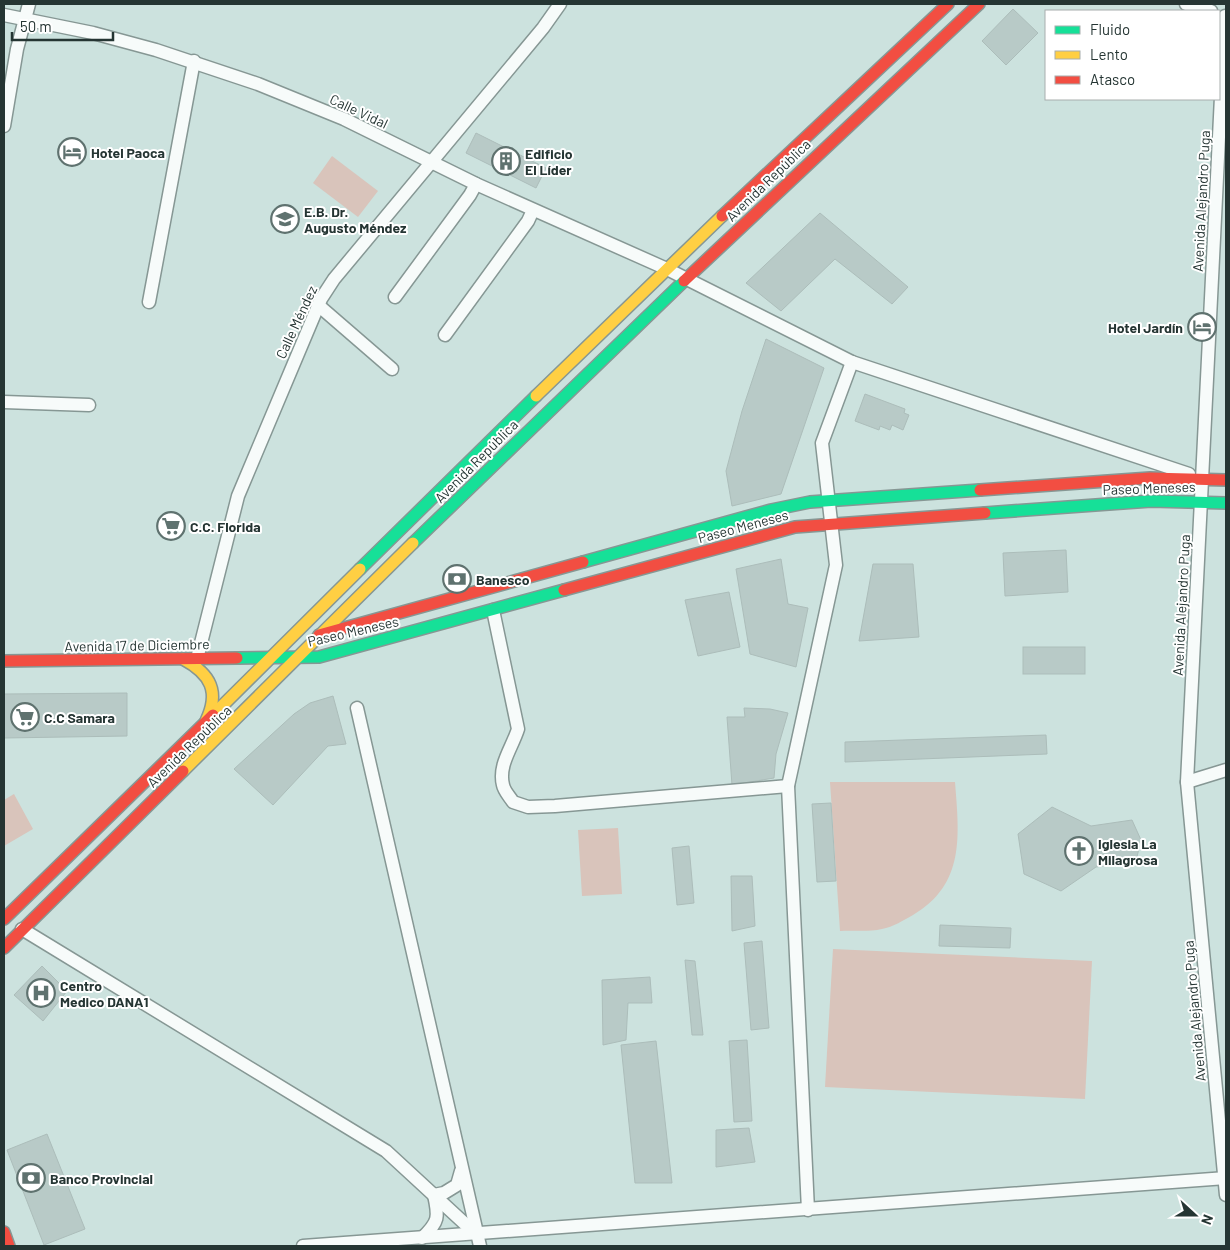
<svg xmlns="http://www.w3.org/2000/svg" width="1230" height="1250" font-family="Barlow,sans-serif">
<rect width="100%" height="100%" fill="#cce2de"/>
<g fill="#d9c4bb">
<polygon points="332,156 378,191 358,217 313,183"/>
<path d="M830,782H955C959,834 966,884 913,915C904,920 893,927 882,929C869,932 854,930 840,931Z"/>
<polygon points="14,794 33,829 4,846 4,800"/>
<polygon points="618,828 622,894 582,896 578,830"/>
<polygon points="833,949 1092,961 1085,1099 825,1087"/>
</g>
<g fill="#b8cac7" stroke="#acbdba">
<polygon points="1013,9 1038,33 1006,65 982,41"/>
<polygon points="476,133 546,168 536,188 466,153"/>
<polygon points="820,213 908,287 892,304 835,259 781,311 746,283"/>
<polygon points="766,339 824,368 781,494 732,506 726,471 742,411"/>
<polygon points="865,394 905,409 904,413 909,415 903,430 892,425 890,430 880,426 879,430 855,421"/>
<polygon points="1066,550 1068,592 1005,596 1003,553"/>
<polygon points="781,559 788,604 808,608 796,667 750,654 736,569"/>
<polygon points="873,564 913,564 919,637 859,641"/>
<polygon points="729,592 740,647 698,656 685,600"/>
<rect x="1023" y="647" width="62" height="27"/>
<polygon points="127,693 127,736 4,738 4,694"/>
<polygon points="333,696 346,744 328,746 273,805 234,769 294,714 310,703"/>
<polygon points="744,708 770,709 788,713 776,754 774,778 732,785 727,717 745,717"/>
<polygon points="1046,735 1047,754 845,762 845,742"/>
<polygon points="831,803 836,881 817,882 812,804"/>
<polygon points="1052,807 1091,826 1132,820 1141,840 1136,861 1096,867 1061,891 1024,874 1018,834"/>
<polygon points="689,846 694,903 677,905 672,848"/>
<polygon points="731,876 752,876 755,926 732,931"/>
<polygon points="940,925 1011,928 1010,948 939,946"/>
<polygon points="762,941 769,1028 751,1030 744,943"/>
<polygon points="685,960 695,961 703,1035 692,1035"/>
<polygon points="42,966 67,991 43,1021 14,995"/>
<polygon points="650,977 652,1003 628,1003 626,1040 603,1045 602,980"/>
<polygon points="747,1040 752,1121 734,1122 729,1041"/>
<polygon points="656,1041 672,1183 635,1183 621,1045"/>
<polygon points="749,1128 755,1162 716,1167 716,1130"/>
<polygon points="47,1134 85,1229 44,1245 7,1150"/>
</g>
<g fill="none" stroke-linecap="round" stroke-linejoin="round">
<defs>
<g id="street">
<polyline points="1186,4 1211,11"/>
<polyline points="4,15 93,33 156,50 258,84 344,119 476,184 667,269 852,362 1189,474"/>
<polyline points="1225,16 1187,782 1226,1195"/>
<polyline points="4,126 17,49 29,4"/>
<polyline points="395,297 470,195 476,184"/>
<polyline points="149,302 194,61"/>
<polyline points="318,305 392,369"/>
<polyline points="445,335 528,221 533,210"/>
<polyline points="4,402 89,405"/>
<path d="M493,610L518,729C512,748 498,765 503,785C504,791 510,797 513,802L528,807L555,806L788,786"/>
<polyline points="197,659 238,496 321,299 334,279 543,28 560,4"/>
<polyline points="357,708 480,1246"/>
<polyline points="1187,782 1226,770"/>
<polyline points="22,929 386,1151 476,1234"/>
<polyline points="808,1210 788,786 836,565 822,443 852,362"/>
<path d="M422,1238C439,1222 439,1217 434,1195L444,1193L457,1185L461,1171"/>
<polyline points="303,1246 1226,1178"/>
</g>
<g id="fast">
<polyline points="985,513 1151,501 1226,503"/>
<polyline points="413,543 684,281"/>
<polyline points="583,562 771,510 810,502 980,490"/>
<polyline points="360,569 536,396"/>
<polyline points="237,658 319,657 564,590"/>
</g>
<g id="slow">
<polyline points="536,396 722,216"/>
<path d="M183,659C211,674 220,692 206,721"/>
<polyline points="213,715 360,569"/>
<polyline points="183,771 413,543"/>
</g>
<g id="jam">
<polyline points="722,216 948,4"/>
<polyline points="684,281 979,4"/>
<polyline points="980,490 1150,478 1226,480"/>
<polyline points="564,590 795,527 985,513"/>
<polyline points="319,635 583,562"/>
<polyline points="4,661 237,658"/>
<polyline points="4,919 213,715"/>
<polyline points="4,948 183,771"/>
<polyline points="4,1232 9,1246"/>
</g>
</defs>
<use href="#street" stroke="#869794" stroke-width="15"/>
<use href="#fast" stroke="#869794" stroke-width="14"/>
<use href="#slow" stroke="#869794" stroke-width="14"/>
<use href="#jam" stroke="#869794" stroke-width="14"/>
<use href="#street" stroke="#f7fbfa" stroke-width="12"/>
<use href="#fast" stroke="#16e098" stroke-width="11"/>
<use href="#slow" stroke="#ffcf43" stroke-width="11"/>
<use href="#jam" stroke="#f24e42" stroke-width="11"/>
</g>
<defs>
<symbol id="hotel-ring" viewBox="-11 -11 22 22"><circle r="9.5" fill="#fff" stroke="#5f726f" stroke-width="1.5"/><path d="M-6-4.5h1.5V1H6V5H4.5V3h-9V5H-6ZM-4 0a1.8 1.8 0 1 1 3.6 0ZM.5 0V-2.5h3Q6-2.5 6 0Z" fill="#5f726f"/></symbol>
<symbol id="building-ring" viewBox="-11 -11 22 22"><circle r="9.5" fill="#fff" stroke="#5f726f" stroke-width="1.5"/><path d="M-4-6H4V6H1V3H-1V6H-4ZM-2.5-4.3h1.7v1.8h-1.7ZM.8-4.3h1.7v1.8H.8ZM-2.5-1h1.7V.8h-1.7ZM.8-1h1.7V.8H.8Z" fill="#5f726f"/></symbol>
<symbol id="school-ring" viewBox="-11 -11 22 22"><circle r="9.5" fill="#fff" stroke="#5f726f" stroke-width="1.5"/><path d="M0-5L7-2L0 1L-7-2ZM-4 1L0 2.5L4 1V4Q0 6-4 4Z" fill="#5f726f"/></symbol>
<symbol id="supermarket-ring" viewBox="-11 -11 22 22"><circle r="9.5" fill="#fff" stroke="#5f726f" stroke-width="1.5"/><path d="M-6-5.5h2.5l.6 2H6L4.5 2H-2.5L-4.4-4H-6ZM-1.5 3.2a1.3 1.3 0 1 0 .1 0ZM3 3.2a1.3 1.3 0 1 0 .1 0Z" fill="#5f726f"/></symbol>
<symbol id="bank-ring" viewBox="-11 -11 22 22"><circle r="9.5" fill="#fff" stroke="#5f726f" stroke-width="1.5"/><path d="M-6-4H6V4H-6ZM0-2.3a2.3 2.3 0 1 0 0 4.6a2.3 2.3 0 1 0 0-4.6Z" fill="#5f726f"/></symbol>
<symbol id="church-ring" viewBox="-11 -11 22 22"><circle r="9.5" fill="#fff" stroke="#5f726f" stroke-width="1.5"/><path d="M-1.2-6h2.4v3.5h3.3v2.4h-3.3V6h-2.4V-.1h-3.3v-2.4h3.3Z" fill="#5f726f"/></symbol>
<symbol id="hospital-ring" viewBox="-11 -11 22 22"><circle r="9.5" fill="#fff" stroke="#5f726f" stroke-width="1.5"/><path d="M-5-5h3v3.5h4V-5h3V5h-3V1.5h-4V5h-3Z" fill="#5f726f"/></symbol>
</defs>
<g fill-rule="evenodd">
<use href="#hotel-ring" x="56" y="136" width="32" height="32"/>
<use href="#building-ring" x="490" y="145" width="32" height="32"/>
<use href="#school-ring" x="269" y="203" width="32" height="32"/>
<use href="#hotel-ring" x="1186" y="311" width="32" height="32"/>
<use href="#supermarket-ring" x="155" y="510" width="32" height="32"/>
<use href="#bank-ring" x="441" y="563" width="32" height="32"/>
<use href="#supermarket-ring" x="9" y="701" width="32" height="32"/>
<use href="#church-ring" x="1063" y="835" width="32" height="32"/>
<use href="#hospital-ring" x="25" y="977" width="32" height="32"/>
<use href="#bank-ring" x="15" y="1162" width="32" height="32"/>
</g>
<g text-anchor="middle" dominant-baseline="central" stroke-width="4" stroke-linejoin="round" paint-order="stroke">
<g font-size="14" fill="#253533" stroke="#fff">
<text transform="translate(359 111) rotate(25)">Calle Vidal</text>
<text transform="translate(768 180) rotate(-44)">Avenida República</text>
<text transform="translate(1201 201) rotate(-87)">Avenida Alejandro Puga</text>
<text transform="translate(296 322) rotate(-65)">Calle Méndez</text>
<text transform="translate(476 461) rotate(-45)">Avenida República</text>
<text transform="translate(1149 488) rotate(-2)">Paseo Meneses</text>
<text transform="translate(743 526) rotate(-15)">Paseo Meneses</text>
<text transform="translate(1181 605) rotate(-87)">Avenida Alejandro Puga</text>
<text transform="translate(353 631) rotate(-13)">Paseo Meneses</text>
<text transform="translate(137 645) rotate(-1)">Avenida 17 de Diciembre</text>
<text transform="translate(189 746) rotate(-44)">Avenida República</text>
<text transform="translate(1194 1011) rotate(-95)">Avenida Alejandro Puga</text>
</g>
<g font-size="14" font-weight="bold" fill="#253533" stroke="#fff" text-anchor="start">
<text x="91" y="152">Hotel Paoca</text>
<text x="525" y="153">Edificio<tspan x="525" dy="16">El Líder</tspan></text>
<text x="304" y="211">E.B. Dr.<tspan x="304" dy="16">Augusto Méndez</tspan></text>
<text x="1183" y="327" text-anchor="end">Hotel Jardín</text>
<text x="190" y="526">C.C. Florida</text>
<text x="476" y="579">Banesco</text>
<text x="44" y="717">C.C Samara</text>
<text x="1098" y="843">Iglesia La<tspan x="1098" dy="16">Milagrosa</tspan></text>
<text x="60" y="985">Centro<tspan x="60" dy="16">Medico DANA1</tspan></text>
<text x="50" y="1178">Banco Provincial</text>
</g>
</g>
<rect width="1230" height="1250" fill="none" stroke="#253533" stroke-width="10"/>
<rect x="1045" y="10" width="175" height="90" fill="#ffffff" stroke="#a8aead"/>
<rect x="1055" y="26" width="25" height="8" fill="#16e098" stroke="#a8aead"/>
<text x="1090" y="35" font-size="15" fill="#253533">Fluido</text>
<rect x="1055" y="51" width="25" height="8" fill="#ffcf43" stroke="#a8aead"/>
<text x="1090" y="60" font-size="15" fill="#253533">Lento</text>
<rect x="1055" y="76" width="25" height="8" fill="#f24e42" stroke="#a8aead"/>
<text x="1090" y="85" font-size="15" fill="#253533">Atasco</text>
<g transform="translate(1195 1215) rotate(111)" stroke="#ffffff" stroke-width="4" paint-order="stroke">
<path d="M0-4L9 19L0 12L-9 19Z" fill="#253533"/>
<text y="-8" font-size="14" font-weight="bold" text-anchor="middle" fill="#253533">N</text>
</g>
<path d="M12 32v8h101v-8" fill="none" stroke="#253533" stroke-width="2.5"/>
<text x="20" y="32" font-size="15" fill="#253533" stroke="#ffffff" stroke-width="4" paint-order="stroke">50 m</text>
</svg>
